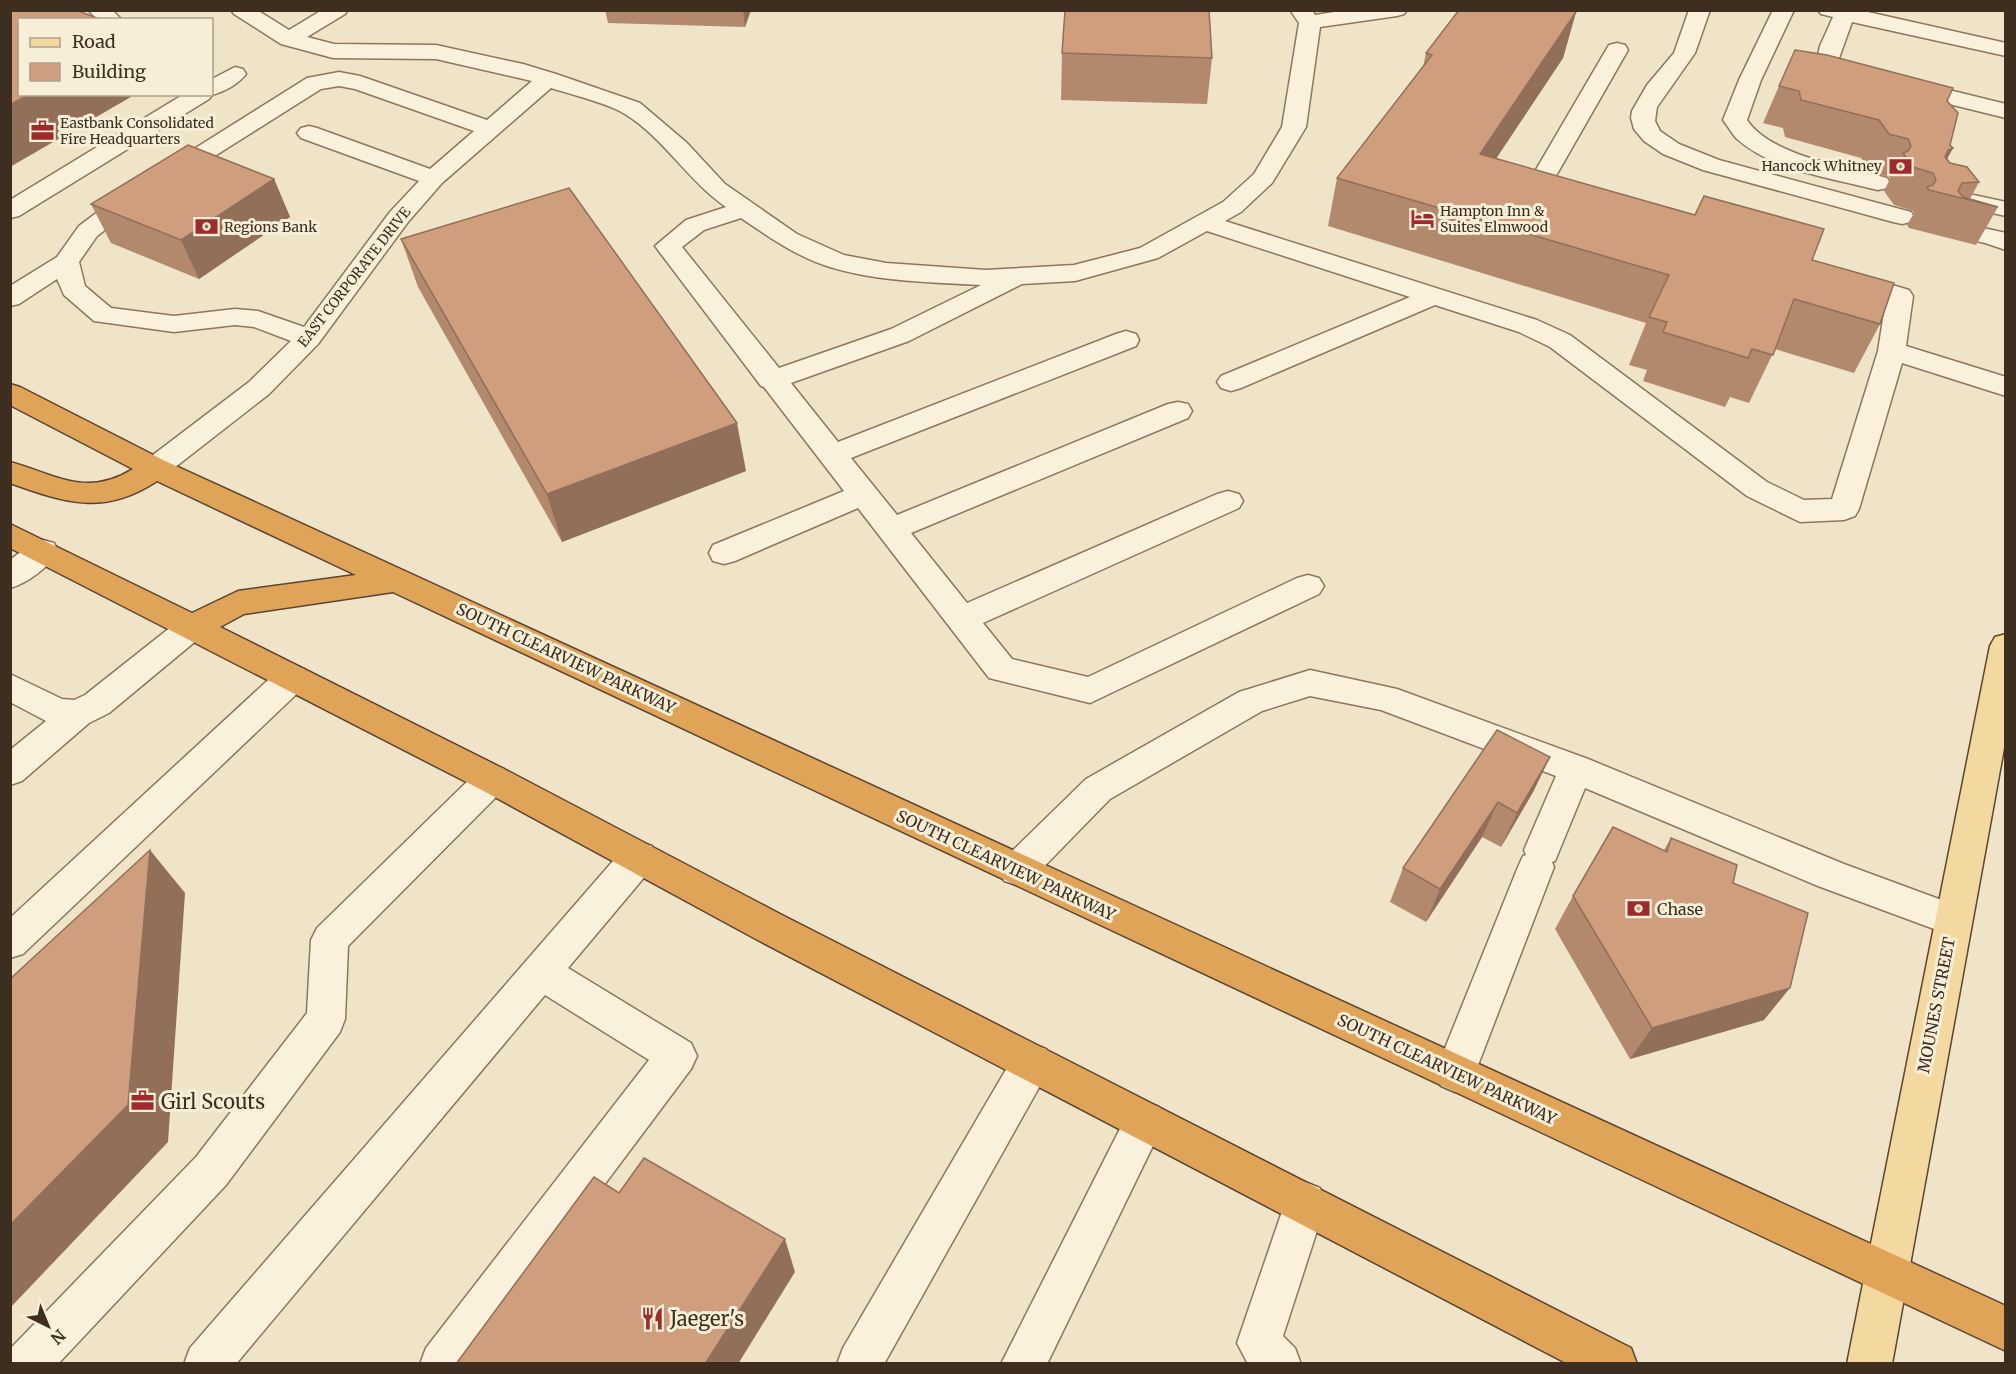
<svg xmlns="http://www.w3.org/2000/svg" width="2016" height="1374" font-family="Merriweather,serif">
<rect width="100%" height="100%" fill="#f0e4c8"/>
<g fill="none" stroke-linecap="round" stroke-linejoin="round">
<defs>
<g id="minor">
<polygon points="88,10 112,10 122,20 98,20"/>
<path d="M231,10H257L289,30L322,10H348L345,14L307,37L334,44L436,45L523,64L556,74L640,103L687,143L725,184L797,234L844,255L886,263L986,270L1074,265L1140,248L1223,202L1254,174L1282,127L1299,23L1290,10H1312L1315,15L1347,10H1407L1404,14L1397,16L1320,27L1306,127L1272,183L1241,212L1225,221L1537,320L1570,335L1767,482L1804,500L1832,499L1878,351L1886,300L1839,286L1835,280L1839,274L1848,272L1909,290L1913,296L1906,346L2006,377V396L1902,363L1859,509L1855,516L1844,520L1800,522L1747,496L1550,347L1519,332L1435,305L1241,388L1231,391L1221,388L1217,382L1221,376L1410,297L1207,231L1158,258L1075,281L1022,284L909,341L791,383L838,442L1116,334L1126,331L1136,334L1139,340L1136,346L851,458L897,515L1168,404L1178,402L1188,404L1192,411L1188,418L911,533L967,603L1217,494L1228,491L1239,494L1243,501L1239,508L983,623L1012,659L1088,677L1297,578L1308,575L1319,578L1324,586L1319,594L1090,703L989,678L858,508L735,561L724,564L713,561L709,553L713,545L844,491L764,387L761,386L655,246L686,220L726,207C688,181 664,138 625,114C610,104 570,94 551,88L442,183L408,222L318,344L269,394L165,475L155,478L145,475L140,468L145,461L249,382L291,341L254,327L235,325L174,332L94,321L64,295L57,279L19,304L10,306V286L57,257L79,226L124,192L133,190L142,192L145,197L142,202L97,236L79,262L85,286L111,308L174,316L235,309L258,311L304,327L390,212L419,181L301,138L297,133L301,128L309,126L317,128L430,169L474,131L355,89L339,86L321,89L175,181L167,183L159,181L155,176L159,171L307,78L339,72L360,76L487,120L532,81L436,59L333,58L281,44L234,14ZM741,218C769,237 797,257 830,267C879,282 931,282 981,285L891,329L779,368L682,247L704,230Z"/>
<polygon points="1689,10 1710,10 1695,53 1657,107 1655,121 1660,131 1679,144 1719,160 1911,212 1914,217 1911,222 1902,224 1893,222 1703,170 1663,154 1644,141 1634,129 1631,118 1632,111 1647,85 1674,53"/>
<path d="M1773,10H1794L1761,80L1747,120C1771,156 1846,167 1887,178L1890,183L1887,188L1878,190L1869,188C1826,177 1772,170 1737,139C1732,134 1728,126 1723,120L1739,80Z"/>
<polygon points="1818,10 1859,10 2006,43 2006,56 1852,22 1838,61 1843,64 2006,104 2006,118 1827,74 1816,63 1820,46 1833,17 1821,14"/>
<polygon points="1617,43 1625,45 1628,50 1553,181 1579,189 1582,194 1579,199 1570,201 1530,190 1527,185 1606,50 1609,45"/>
<path d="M235,67L243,69L246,74C239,84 223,92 212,95L209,99L19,216L10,218V200L184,94H212V79Z"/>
<polygon points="1955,191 2006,202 2006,216 1946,203 1943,198 1946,193"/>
<polygon points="1951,221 2006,233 2006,250 1985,243 1942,233 1939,228 1942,223"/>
<path d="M43,540L54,543L58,551C49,567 28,583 10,588V560L32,543Z"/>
<polygon points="192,615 203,619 208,627 203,635 109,713 89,723 22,781 10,785 10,750 46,721 10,702 10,674 62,699 74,700 85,695 181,619"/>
<polygon points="292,665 304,669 308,678 304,687 23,954 10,958 10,918 280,669"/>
<polygon points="1310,670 1397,689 1588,759 1844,864 1966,909 1972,920 1966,931 1953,936 1818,886 1585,788 1555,861 1552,862 1554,867 1475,1073 1469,1086 1455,1092 1441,1086 1435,1073 1518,867 1523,856 1526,855 1524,850 1556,776 1381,710 1310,696 1262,711 1110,799 1030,881 1017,885 1004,881 999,870 1004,859 1086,779 1239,692"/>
<polygon points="492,765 504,769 509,779 504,789 348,946 345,1019 340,1032 226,1185 58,1364 10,1364 11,1348 196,1157 307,1013 311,940 317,928 480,769"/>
<polygon points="639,842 652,846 657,857 652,868 568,968 691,1043 697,1056 691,1069 470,1364 420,1364 426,1348 649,1060 545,995 236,1364 184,1364 190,1348 626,846"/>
<polygon points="1032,1044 1046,1049 1052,1062 1046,1075 884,1364 837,1364 843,1348 1018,1049"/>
<polygon points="1145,1102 1159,1107 1165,1121 1047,1364 1001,1364 1131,1107"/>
<polygon points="1305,1182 1320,1188 1326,1203 1283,1336 1295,1348 1301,1364 1248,1364 1237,1343 1290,1188"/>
</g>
<polygon id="major" points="2006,634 2006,737 1892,1364 1847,1364 1990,646 1995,637"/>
<path id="highway" d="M10,384L20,387L165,461L2006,1306V1351L393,592L244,614L220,627L504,769L780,914L1631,1348L1637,1364H1568L754,938L480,789L10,548V524L192,613L238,591L356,575L157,481C104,516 66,503 10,483V462C57,475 86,498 133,469L10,405Z"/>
</defs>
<use href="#minor" stroke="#8d765c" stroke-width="3"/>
<use href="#major" stroke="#5b4430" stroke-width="3"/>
<use href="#highway" stroke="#5b4430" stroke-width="3"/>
<use href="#minor" fill="#faf1dc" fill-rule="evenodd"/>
<use href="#major" fill="#f3d9a0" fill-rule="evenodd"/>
<use href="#highway" fill="#e0a458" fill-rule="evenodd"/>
</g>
<g fill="#b2896c">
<polygon points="605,10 751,10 745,27 608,23"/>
<polygon points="1576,12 1563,58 1496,158 1812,260 1880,324 1854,373 1775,349 1749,403 1730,397 1725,407 1643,381 1647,370 1629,365 1646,323 1328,226 1337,178 1423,67 1426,53"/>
<polygon points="1062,53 1212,58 1207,104 1061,100"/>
<polygon points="1779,86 1947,101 1947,159 1950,163 1979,182 1970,199 1998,207 1976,245 1909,228 1907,225 1914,213 1913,211 1894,205 1884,191 1890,179 1889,177 1871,172 1861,158 1785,137 1783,128 1763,123"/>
<polygon points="274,179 290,217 199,279 111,243 91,204"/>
<polygon points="401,239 746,471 562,542 418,287"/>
<polygon points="1550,757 1533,792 1501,847 1482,837 1426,922 1390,902 1403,868"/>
<polygon points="1671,838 1733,883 1764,1020 1630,1059 1555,929 1573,896 1664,850"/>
</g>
<g fill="#916f58">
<polygon points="743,10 751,10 745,27"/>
<polygon points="1576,12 1563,58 1468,201 1480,154"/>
<polygon points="29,94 136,94 10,167 10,105"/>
<polygon points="1953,148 1936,180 1948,150"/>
<polygon points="274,179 290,217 199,279 181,240"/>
<polygon points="737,423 746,471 562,542 547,494"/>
<polygon points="1550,757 1533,792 1501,847 1517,813"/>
<polygon points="1498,802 1482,837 1426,922 1440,889"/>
<polygon points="150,850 185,893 168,1142 10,1308 10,1225"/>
<polygon points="1790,988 1764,1020 1630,1059 1652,1028"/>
<polygon points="785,1239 795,1272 738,1364 705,1364"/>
</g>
<g fill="#cf9f7d" stroke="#916f58" stroke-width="1.5">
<polygon points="10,10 76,10 102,20 20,20 20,94 29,94 10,105"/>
<polygon points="1065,10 1209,10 1212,58 1062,53"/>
<polygon points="1459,10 1571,10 1576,12 1480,154 1695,215 1704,196 1824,229 1812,260 1894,283 1880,324 1794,299 1773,355 1752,349 1748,358 1663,332 1667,322 1649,317 1669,275 1337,178 1432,55 1426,53"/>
<polygon points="1795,50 1827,55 1953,88 1947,101 1958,113 1950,145 1953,148 1948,150 1945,157 1950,163 1967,167 1979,182 1962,183 1958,191 1963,197 1998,207 1929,190 1927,187 1933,185 1936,180 1933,173 1913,167 1903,153 1908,151 1911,146 1908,139 1889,134 1879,120 1801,100 1799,91 1779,86"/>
<polygon points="188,145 274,179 181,240 91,204"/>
<polygon points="569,188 737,423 547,494 401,239"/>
<polygon points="1497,730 1550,757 1517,813 1498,802 1440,889 1403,868"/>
<polygon points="1613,827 1667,852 1671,838 1737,865 1733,883 1808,913 1790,988 1652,1028 1573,896"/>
<polygon points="150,850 128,1105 10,1225 10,979"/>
<polygon points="644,1158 785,1239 705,1364 456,1364 594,1177 619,1193"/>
</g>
<defs>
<symbol id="office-bare" viewBox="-9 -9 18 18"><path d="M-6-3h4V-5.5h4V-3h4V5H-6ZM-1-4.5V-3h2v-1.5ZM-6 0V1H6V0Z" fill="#9e2a2b" stroke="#f7eed8" stroke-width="2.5" paint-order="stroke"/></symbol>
<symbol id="bank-bare" viewBox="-9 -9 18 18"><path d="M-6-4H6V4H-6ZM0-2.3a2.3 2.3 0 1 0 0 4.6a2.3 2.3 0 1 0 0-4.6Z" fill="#9e2a2b" stroke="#f7eed8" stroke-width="2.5" paint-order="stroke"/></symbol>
<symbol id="hotel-bare" viewBox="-9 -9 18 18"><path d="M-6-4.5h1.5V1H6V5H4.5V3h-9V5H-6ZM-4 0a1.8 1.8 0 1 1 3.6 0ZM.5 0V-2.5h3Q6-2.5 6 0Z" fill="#9e2a2b" stroke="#f7eed8" stroke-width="2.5" paint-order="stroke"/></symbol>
<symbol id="restaurant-bare" viewBox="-9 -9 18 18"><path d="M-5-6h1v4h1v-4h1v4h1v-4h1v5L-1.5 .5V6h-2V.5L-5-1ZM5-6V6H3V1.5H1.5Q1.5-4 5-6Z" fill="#9e2a2b" stroke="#f7eed8" stroke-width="2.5" paint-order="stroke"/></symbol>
</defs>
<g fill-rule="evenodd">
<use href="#office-bare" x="26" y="114" width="33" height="33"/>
<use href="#bank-bare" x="1884" y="150" width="33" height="33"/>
<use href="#hotel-bare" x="1406" y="202" width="33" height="33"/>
<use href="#bank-bare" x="190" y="210" width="33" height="33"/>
<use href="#bank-bare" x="1622" y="892" width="33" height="33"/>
<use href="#office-bare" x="126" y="1084" width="33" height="33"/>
<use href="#restaurant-bare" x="636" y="1302" width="33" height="33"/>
</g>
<g text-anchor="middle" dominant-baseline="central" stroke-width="6" stroke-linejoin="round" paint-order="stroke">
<g font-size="14" fill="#3d2e20" stroke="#f7eed8" text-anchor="start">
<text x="60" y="123">Eastbank Consolidated<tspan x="60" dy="16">Fire Headquarters</tspan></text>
<text x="1882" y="166" text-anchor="end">Hancock Whitney</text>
<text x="1440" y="211">Hampton Inn &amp;<tspan x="1440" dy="16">Suites Elmwood</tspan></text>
<text x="224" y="227">Regions Bank</text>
</g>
<g font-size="14" fill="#3d2e20" stroke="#f7eed8">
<text transform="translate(354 277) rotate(-52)">EAST CORPORATE DRIVE</text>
</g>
<g font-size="16" fill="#3d2e20" stroke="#f7eed8">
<text transform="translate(566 658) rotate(25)">SOUTH CLEARVIEW PARKWAY</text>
<text transform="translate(1006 865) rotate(25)">SOUTH CLEARVIEW PARKWAY</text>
<text transform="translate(1936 1005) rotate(-79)">MOUNES STREET</text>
<text transform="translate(1447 1069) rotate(25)">SOUTH CLEARVIEW PARKWAY</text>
</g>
<g font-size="16" fill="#3d2e20" stroke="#f7eed8" text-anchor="start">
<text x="1657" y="909">Chase</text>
</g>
<g font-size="20" fill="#3d2e20" stroke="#f7eed8" text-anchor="start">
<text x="161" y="1101">Girl Scouts</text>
<text x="670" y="1318">Jaeger's</text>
</g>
</g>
<rect width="2016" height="1374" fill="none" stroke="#3d2e20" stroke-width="24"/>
<rect x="18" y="18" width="195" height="78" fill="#f7eed8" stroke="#ada18e" stroke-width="1.5"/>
<rect x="30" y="38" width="30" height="9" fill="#f3d9a0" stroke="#ada18e" stroke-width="1.5"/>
<text x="72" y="48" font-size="18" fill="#3d2e20">Road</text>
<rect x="30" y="63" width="30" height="18" fill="#cf9f7d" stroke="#ada18e" stroke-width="1.5"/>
<text x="72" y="78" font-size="18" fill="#3d2e20">Building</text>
<g transform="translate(48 1326) rotate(137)" stroke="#f7eed8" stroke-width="4.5" paint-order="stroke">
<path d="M0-4.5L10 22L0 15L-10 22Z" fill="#3d2e20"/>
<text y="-9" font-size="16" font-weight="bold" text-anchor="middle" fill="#3d2e20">N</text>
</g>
</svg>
